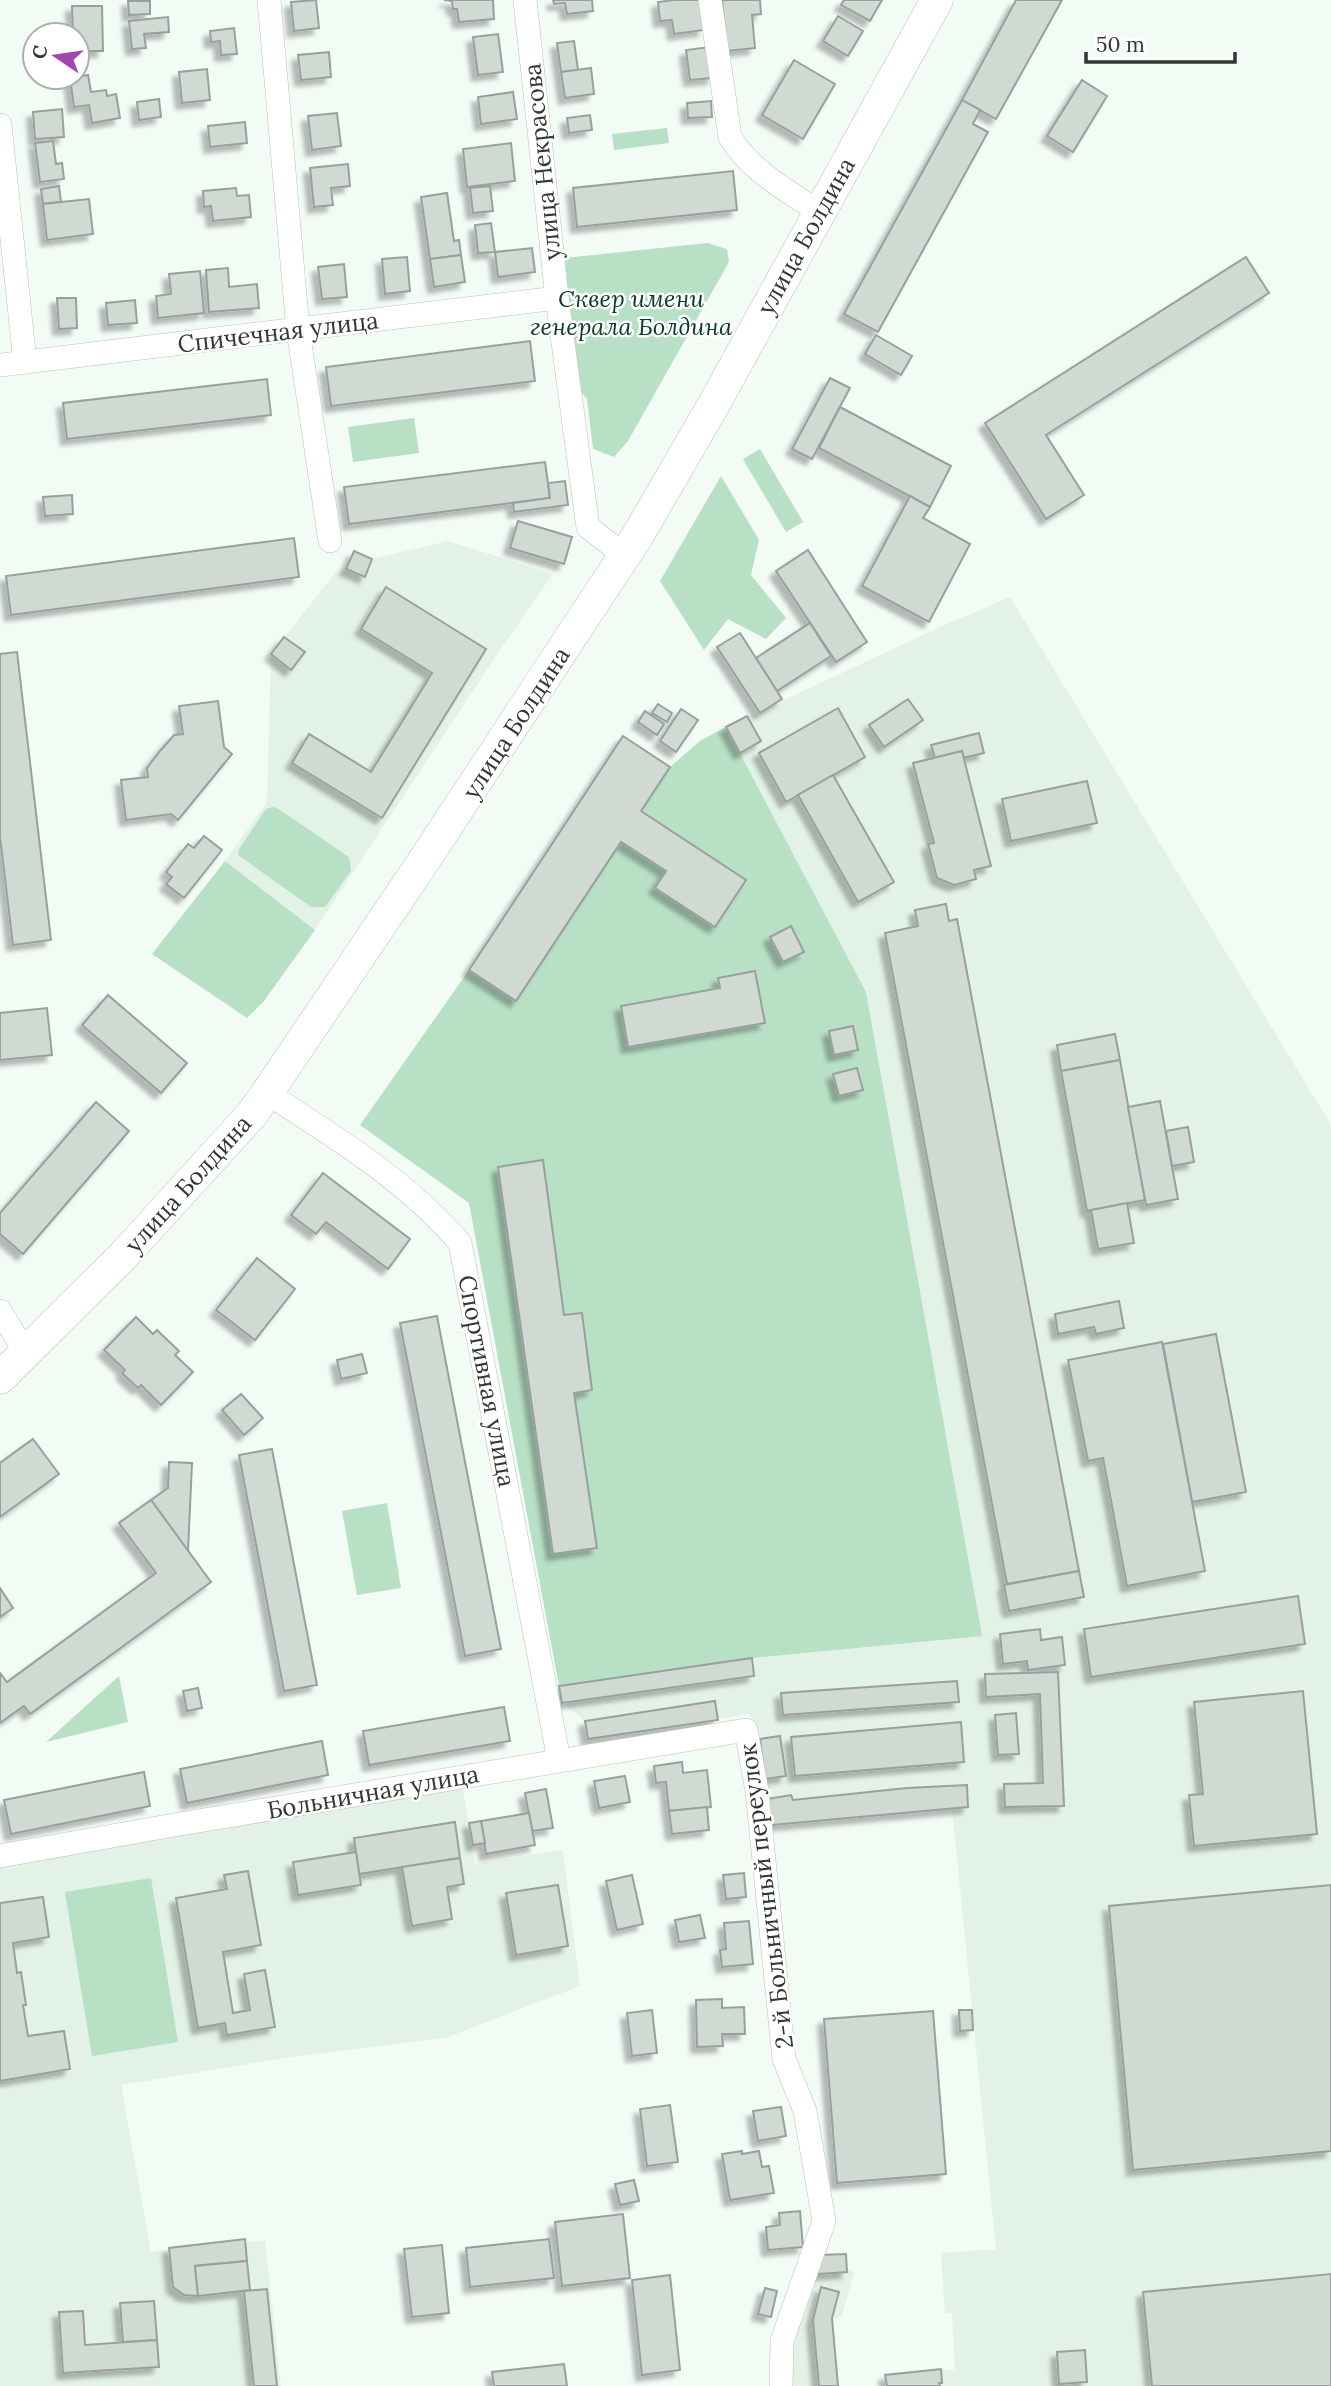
<svg xmlns="http://www.w3.org/2000/svg" width="1331" height="2386" font-family="Lora,serif">
<defs>
<filter id="shadow"><feDropShadow dx="-6" dy="6" stdDeviation="2" flood-color="#0004"/></filter>
</defs>
<rect width="100%" height="100%" fill="#f3fbf5"/>
<g fill="#e3f2e7">
<polygon points="448,541 553,574 502,647 315,930 225,861 267,802 271,654 335,573 346,569 364,577 372,559"/>
<polygon points="1010,597 1331,1125 1331,2386 940,2386 939,2383 942,2382 941,2369 955,2371 952,2312 945,2314 941,2253 996,2249 952,1808 772,1825 760,1739 750,1714 588,1739 585,1721 562,1703 559,1686 752,1658 726,727 938,628"/>
<polygon points="463,1789 475,1864 563,1850 580,1986 445,2038 290,2057 121,2085 151,2252 265,2240 281,2386 0,2386 0,1864"/>
<polygon points="818,2255 854,2272 842,2316 832,2319 838,2386 790,2386 791,2342 809,2291 818,2274"/>
</g>
<g fill="#b7e0c5">
<polygon points="667,128 669,143 614,150 612,134"/>
<polygon points="707,243 727,249 729,262 628,441 614,457 593,449 587,399 577,387 565,258"/>
<polygon points="414,418 419,453 353,462 348,427"/>
<polygon points="760,449 803,522 786,532 743,459"/>
<polygon points="721,476 759,540 751,575 786,618 766,639 728,619 704,650 660,581"/>
<polygon points="726,727 866,992 982,1636 752,1658 559,1686 469,1203 360,1125 469,970 623,736 670,767 700,741"/>
<polygon points="272,807 277,808 349,857 351,871 325,907 311,907 238,855 239,849 266,809"/>
<polygon points="225,861 315,930 264,1001 247,1018 152,954"/>
<polygon points="387,1503 401,1588 357,1595 342,1511"/>
<polygon points="119,1676 128,1722 46,1742"/>
<polygon points="151,1878 178,2042 92,2056 65,1892"/>
</g>
<g fill="#d1d9d3" stroke="#99a09b" stroke-width="2" filter="url(#shadow)">
<polygon points="316,0 319,28 294,31 291,2"/>
<polygon points="444,0 493,0 494,19 459,22 457,9 453,9 452,1"/>
<polygon points="553,0 592,0 593,11 567,14 565,3 554,4"/>
<polygon points="674,0 700,0 704,30 674,34 672,20 660,21 658,2"/>
<polygon points="722,0 760,0 761,14 752,15 755,48 727,51"/>
<polygon points="844,0 882,0 870,21 841,5"/>
<polygon points="1016,0 1062,0 996,119 962,100"/>
<polygon points="128,1 150,1 150,14 129,15"/>
<polygon points="72,6 102,6 103,51 77,51 77,35 73,35"/>
<polygon points="838,16 863,31 848,56 823,41"/>
<polygon points="168,17 169,32 144,34 146,48 132,49 129,21"/>
<polygon points="234,28 237,54 221,55 220,41 211,42 210,31"/>
<polygon points="498,34 503,72 478,75 473,37"/>
<polygon points="574,41 578,70 561,72 557,43"/>
<polygon points="710,47 713,78 690,80 686,50"/>
<polygon points="329,52 331,77 301,80 298,55"/>
<polygon points="794,60 835,84 803,139 762,115"/>
<polygon points="591,68 594,94 565,98 561,72"/>
<polygon points="207,69 210,100 182,103 179,72"/>
<polygon points="88,75 91,92 106,90 107,96 116,94 120,118 92,123 89,105 74,107 70,78"/>
<polygon points="1082,80 1107,96 1073,152 1047,136"/>
<polygon points="513,92 517,119 481,124 478,97"/>
<polygon points="159,99 161,117 139,120 137,102"/>
<polygon points="962,100 980,110 973,124 988,132 878,332 844,314"/>
<polygon points="711,101 712,117 688,118 687,103"/>
<polygon points="62,109 64,137 35,139 33,112"/>
<polygon points="337,113 341,146 312,150 308,116"/>
<polygon points="590,115 592,130 569,133 567,118"/>
<polygon points="245,122 247,143 210,147 208,126"/>
<polygon points="53,141 56,164 62,163 64,179 40,182 35,143"/>
<polygon points="511,143 515,181 467,187 463,149"/>
<polygon points="348,164 350,186 331,188 333,205 314,207 310,168"/>
<polygon points="733,171 737,210 577,227 573,188"/>
<polygon points="59,186 61,202 43,204 41,189"/>
<polygon points="490,186 493,211 473,213 470,188"/>
<polygon points="236,188 237,196 249,195 251,217 213,221 211,206 204,207 203,191"/>
<polygon points="447,193 454,241 459,240 461,255 430,259 421,197"/>
<polygon points="89,199 93,234 47,240 43,204"/>
<polygon points="491,223 495,252 478,253 475,225"/>
<polygon points="532,248 535,272 498,277 495,252"/>
<polygon points="461,255 465,282 434,287 430,259"/>
<polygon points="407,257 410,291 385,294 382,259"/>
<polygon points="1246,257 1269,293 1046,435 1084,495 1046,519 985,423"/>
<polygon points="344,264 347,297 322,299 318,267"/>
<polygon points="228,268 229,287 257,284 259,308 209,312 206,270"/>
<polygon points="200,271 204,313 158,318 156,296 171,294 169,274"/>
<polygon points="57,298 76,298 77,328 59,329"/>
<polygon points="135,300 137,323 108,325 106,303"/>
<polygon points="876,335 912,356 901,375 865,354"/>
<polygon points="530,341 535,381 331,406 326,367"/>
<polygon points="830,378 850,388 812,459 792,449"/>
<polygon points="267,379 271,415 67,439 63,403"/>
<polygon points="840,407 951,466 930,507 819,448"/>
<polygon points="545,462 550,498 349,524 344,487"/>
<polygon points="565,481 568,505 514,512 513,503 550,498 548,483"/>
<polygon points="72,495 73,514 45,516 43,497"/>
<polygon points="910,496 930,507 923,518 970,544 929,622 862,586"/>
<polygon points="518,521 572,537 564,564 510,548"/>
<polygon points="294,538 299,577 11,615 6,576"/>
<polygon points="808,550 867,642 836,662 776,571"/>
<polygon points="354,551 372,559 365,577 346,569"/>
<polygon points="386,587 486,649 382,818 292,763 309,734 371,772 432,673 361,629"/>
<polygon points="810,623 831,656 777,691 756,658"/>
<polygon points="740,633 782,699 760,713 717,647"/>
<polygon points="284,637 305,652 291,670 271,654"/>
<polygon points="17,652 51,940 13,945 0,837 0,654"/>
<polygon points="908,699 923,720 884,747 869,725"/>
<polygon points="218,701 224,747 232,754 178,820 171,814 126,820 121,780 148,777 147,768 160,751 174,735 183,734 179,706"/>
<polygon points="658,704 672,713 667,722 652,713"/>
<polygon points="838,708 865,757 786,802 759,753"/>
<polygon points="681,709 698,720 676,752 660,741"/>
<polygon points="645,711 664,724 657,735 638,722"/>
<polygon points="747,716 761,741 740,753 726,727"/>
<polygon points="979,733 984,753 963,758 962,751 935,758 931,745"/>
<polygon points="623,736 670,767 641,811 746,880 715,927 655,888 666,871 621,842 516,1001 469,970"/>
<polygon points="962,751 991,866 974,870 976,879 954,885 937,878 928,844 934,843 913,763"/>
<polygon points="833,775 894,882 858,902 798,795"/>
<polygon points="1087,781 1097,823 1011,841 1002,799"/>
<polygon points="204,836 222,850 184,898 166,884 172,877 166,872 188,844 194,848"/>
<polygon points="946,904 949,921 957,919 1079,1571 1007,1584 885,933 918,926 915,910"/>
<polygon points="791,926 804,952 783,962 770,937"/>
<polygon points="755,971 765,1023 628,1047 621,1006 720,988 718,978"/>
<polygon points="108,995 187,1063 161,1093 82,1025"/>
<polygon points="47,1008 52,1055 0,1060 0,1013"/>
<polygon points="853,1026 858,1050 834,1055 829,1031"/>
<polygon points="1115,1034 1120,1060 1061,1071 1057,1045"/>
<polygon points="1120,1060 1145,1200 1087,1211 1061,1071"/>
<polygon points="857,1068 863,1090 839,1096 833,1074"/>
<polygon points="1160,1101 1178,1199 1146,1205 1128,1107"/>
<polygon points="96,1102 129,1131 23,1254 0,1234 0,1213"/>
<polygon points="1188,1127 1194,1162 1172,1166 1166,1131"/>
<polygon points="543,1160 564,1315 582,1313 592,1390 574,1393 597,1548 553,1554 498,1167"/>
<polygon points="323,1173 410,1239 388,1269 326,1222 316,1234 291,1215"/>
<polygon points="1127,1203 1134,1243 1098,1249 1091,1210"/>
<polygon points="257,1258 295,1289 255,1340 216,1310"/>
<polygon points="1119,1301 1124,1328 1096,1334 1094,1327 1058,1334 1055,1314"/>
<polygon points="437,1316 501,1649 465,1656 400,1323"/>
<polygon points="136,1317 153,1334 157,1330 179,1351 175,1355 193,1372 161,1405 141,1385 138,1388 122,1373 125,1370 104,1350"/>
<polygon points="1216,1334 1246,1492 1192,1502 1163,1344"/>
<polygon points="1162,1342 1205,1571 1127,1586 1103,1458 1088,1461 1068,1360"/>
<polygon points="362,1354 367,1373 341,1379 337,1360"/>
<polygon points="241,1394 263,1418 244,1435 222,1410"/>
<polygon points="33,1439 59,1474 0,1517 0,1463"/>
<polygon points="272,1449 317,1685 284,1691 239,1455"/>
<polygon points="169,1462 192,1463 188,1551 151,1500 168,1488"/>
<polygon points="151,1500 211,1582 30,1714 24,1706 0,1723 0,1673 7,1682 156,1573 119,1523"/>
<polygon points="1079,1571 1084,1597 1009,1611 1004,1585"/>
<polygon points="0,1588 13,1608 0,1617"/>
<polygon points="1298,1596 1305,1644 1091,1677 1084,1629"/>
<polygon points="1040,1629 1041,1640 1062,1637 1065,1665 1028,1670 1027,1661 1003,1664 1000,1634"/>
<polygon points="752,1658 754,1676 562,1703 559,1686"/>
<polygon points="1058,1672 1064,1806 1005,1807 1004,1784 1043,1783 1040,1694 986,1697 985,1674"/>
<polygon points="957,1681 959,1702 783,1715 781,1693"/>
<polygon points="198,1688 202,1708 187,1711 183,1691"/>
<polygon points="1303,1691 1317,1834 1194,1846 1189,1795 1203,1794 1194,1702"/>
<polygon points="715,1701 718,1720 588,1739 585,1721"/>
<polygon points="504,1707 510,1741 369,1765 363,1731"/>
<polygon points="1016,1713 1019,1754 998,1755 995,1715"/>
<polygon points="961,1722 964,1762 795,1776 791,1737"/>
<polygon points="780,1736 786,1776 765,1779 760,1739"/>
<polygon points="322,1741 328,1775 187,1803 180,1769"/>
<polygon points="682,1762 683,1773 707,1770 711,1807 669,1811 666,1782 656,1783 654,1766"/>
<polygon points="144,1772 150,1806 11,1834 4,1800"/>
<polygon points="625,1776 630,1802 599,1808 594,1781"/>
<polygon points="967,1785 968,1807 772,1825 767,1799 791,1795 793,1800 907,1788"/>
<polygon points="546,1789 553,1828 532,1831 525,1793"/>
<polygon points="707,1807 709,1830 672,1834 669,1811"/>
<polygon points="529,1813 535,1845 486,1854 481,1821"/>
<polygon points="481,1821 485,1843 473,1845 469,1823"/>
<polygon points="455,1822 460,1858 359,1874 354,1838"/>
<polygon points="356,1852 361,1885 298,1895 293,1862"/>
<polygon points="460,1858 464,1884 447,1887 452,1919 412,1926 402,1867"/>
<polygon points="248,1871 261,1945 223,1952 233,2013 250,2010 244,1974 265,1970 275,2027 227,2035 225,2023 198,2028 176,1898 227,1889 224,1875"/>
<polygon points="744,1873 746,1897 726,1899 723,1875"/>
<polygon points="632,1875 643,1924 617,1930 606,1881"/>
<polygon points="558,1885 568,1946 516,1955 506,1893"/>
<polygon points="1331,1885 1331,2151 1133,2170 1109,1906"/>
<polygon points="43,1897 49,1937 13,1943 17,1973 21,1972 26,2005 23,2005 28,2036 64,2031 70,2069 0,2081 0,1903"/>
<polygon points="700,1915 705,1938 679,1942 675,1920"/>
<polygon points="749,1921 753,1964 722,1967 720,1950 726,1949 724,1923"/>
<polygon points="722,1999 722,2008 744,2007 745,2034 722,2034 723,2046 697,2047 696,2000"/>
<polygon points="652,2010 657,2053 632,2056 627,2013"/>
<polygon points="959,2010 972,2010 973,2030 960,2031"/>
<polygon points="933,2011 946,2174 837,2183 824,2019"/>
<polygon points="670,2105 678,2162 647,2166 640,2109"/>
<polygon points="781,2107 786,2136 758,2141 753,2111"/>
<polygon points="742,2151 742,2154 759,2151 762,2167 769,2166 774,2193 730,2200 722,2154"/>
<polygon points="634,2180 639,2201 620,2205 615,2184"/>
<polygon points="800,2211 803,2247 768,2250 766,2227 780,2225 779,2213"/>
<polygon points="623,2214 630,2278 562,2286 555,2222"/>
<polygon points="245,2239 247,2261 195,2266 198,2296 184,2295 173,2287 169,2248"/>
<polygon points="549,2239 554,2278 470,2287 466,2248"/>
<polygon points="442,2245 449,2313 412,2317 404,2249"/>
<polygon points="846,2254 847,2272 818,2274 818,2255"/>
<polygon points="247,2261 250,2290 198,2296 195,2266"/>
<polygon points="1331,2274 1331,2386 1152,2386 1143,2292"/>
<polygon points="670,2275 680,2370 642,2375 632,2280"/>
<polygon points="821,2287 839,2292 832,2318 838,2386 819,2386 813,2320"/>
<polygon points="765,2288 777,2291 771,2317 758,2314"/>
<polygon points="267,2289 277,2386 254,2386 244,2291"/>
<polygon points="154,2301 157,2340 123,2342 120,2303"/>
<polygon points="83,2311 85,2345 157,2340 159,2367 63,2373 59,2312"/>
<polygon points="1085,2350 1087,2382 1059,2384 1057,2352"/>
<polygon points="564,2364 567,2386 494,2386 492,2372"/>
<polygon points="941,2369 942,2383 939,2383 940,2386 887,2386 885,2375"/>
</g>
<g fill="none" stroke-linecap="round" stroke-linejoin="round">
<defs>
<g id="minor">
<polyline points="269,0 298,330 330,541"/>
<polyline points="525,0 557,298 586,513 588,527 625,556"/>
<path d="M710,0L730,137C749,170 788,191 819,212"/>
<polyline points="0,125 25,362"/>
<polyline points="0,365 557,298"/>
<path d="M267,1093C334,1136 408,1182 460,1243L559,1760"/>
<polyline points="0,1311 26,1353"/>
<polyline points="0,1856 174,1825 746,1730 757,1791 784,2059 805,2111 824,2221 782,2341 781,2386"/>
</g>
<polyline id="secondary" points="0,1378 123,1256 252,1114 267,1093 423,862 638,535 714,404 937,0"/>
</defs>
<use href="#minor" stroke="#b9c1bb" stroke-width="24"/>
<use href="#secondary" stroke="#b9c1bb" stroke-width="33"/>
<use href="#minor" stroke="#fff" stroke-width="23"/>
<use href="#secondary" stroke="#fff" stroke-width="32"/>
</g>
<g text-anchor="middle" dominant-baseline="central" stroke-width="5" stroke-linejoin="round" paint-order="stroke">
<g font-size="24" fill="#333634" stroke="#fff">
<text transform="translate(542 162) rotate(-96)">улица Некрасова</text>
<text transform="translate(806 236) rotate(-61)">улица Болдина</text>
<text transform="translate(278 332) rotate(-7)">Спичечная улица</text>
<text transform="translate(516 723) rotate(-57)">улица Болдина</text>
<text transform="translate(188 1184) rotate(-48)">улица Болдина</text>
<text transform="translate(487 1381) rotate(79)">Спортивная улица</text>
<text transform="translate(373 1792) rotate(-10)">Больничная улица</text>
<text transform="translate(766 1896) rotate(-97)">2-й Больничный переулок</text>
</g>
<g font-size="24" font-style="italic" fill="#0a3e24" stroke="#fff">
<text x="631" y="298">Сквер имени<tspan x="631" dy="28">генерала Болдина</tspan></text>
</g>
</g>
<g transform="translate(56 56) rotate(283)"><circle r="33" fill="#ffffff" stroke="#adafae" stroke-width="2"/>
<path d="M0-5L12 26L0 18L-12 26Z" fill="#a446af"/>
<text y="-10" font-size="19" font-weight="bold" text-anchor="middle" fill="#333634">С</text>
</g>
<path d="M1086 52v10h149v-10" fill="none" stroke="#333634" stroke-width="3.5"/>
<text x="1096" y="52" font-size="21" fill="#333634" stroke="#ffffff" stroke-width="5" paint-order="stroke">50 m</text>
</svg>
